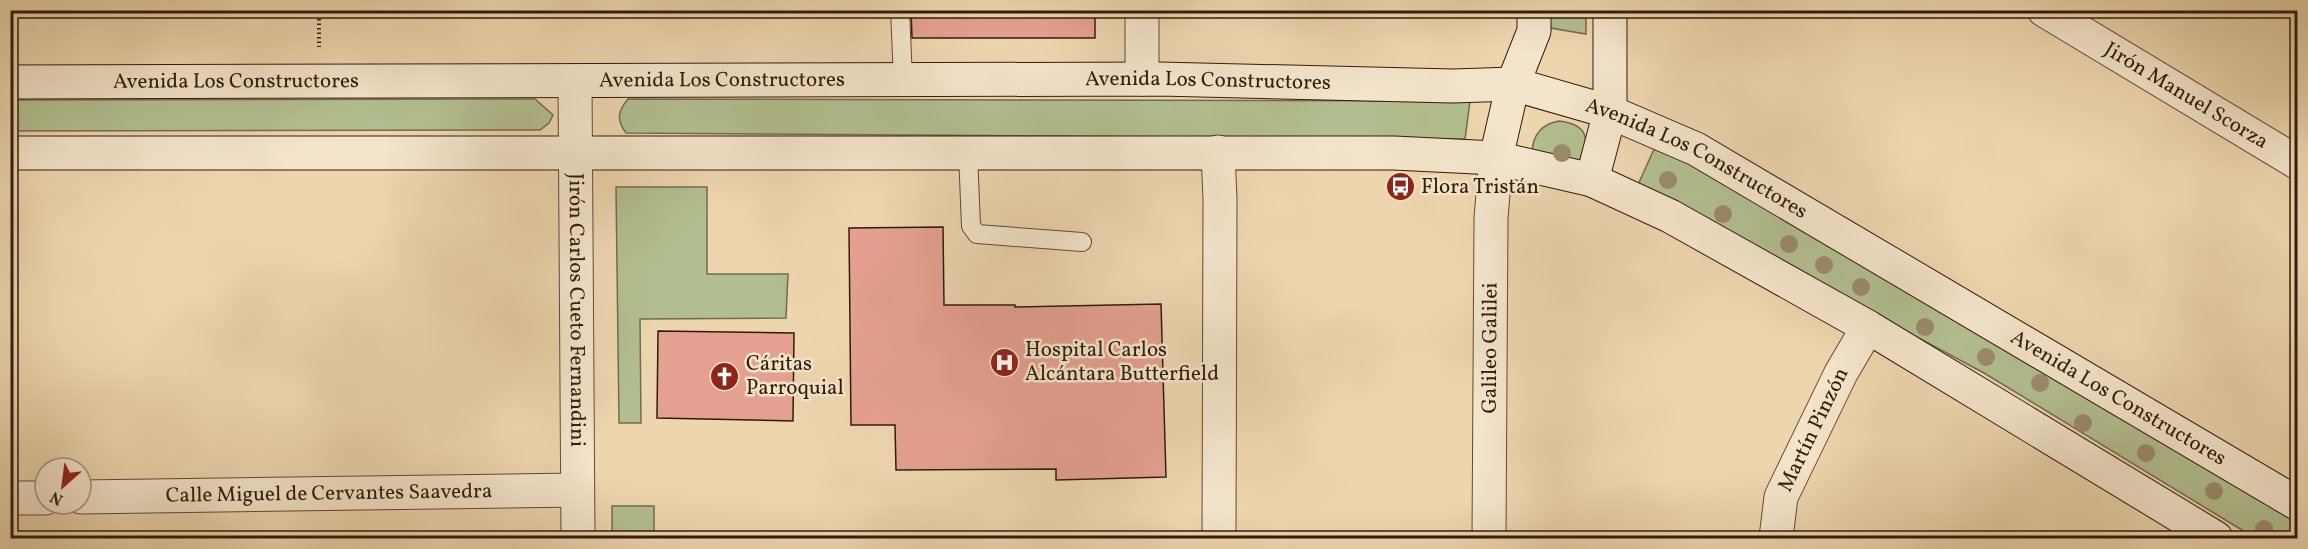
<svg xmlns="http://www.w3.org/2000/svg" width="2308" height="549" font-family="Vollkorn,serif">
<rect width="100%" height="100%" fill="#edd5ae"/>
<filter id="stains"><feTurbulence type="fractalNoise" baseFrequency=".00333" numOctaves="4"/><feColorMatrix values="0 0 0 0 .2 0 0 0 0 .09 0 0 0 0 .02 0 0 0 .5 -.17"/></filter>
<radialGradient id="worn" r=".72"><stop offset=".6" stop-color="#630" stop-opacity="0"/><stop offset="1" stop-color="#630" stop-opacity=".3"/></radialGradient>
<g fill="#b2be8f" stroke="#726c4e" stroke-width="1.5">
<polygon points="1539,11 1586,11 1586,34 1539,26"/>
<polygon points="535,99 553,115 549,123 540,130 11,131 11,100"/>
<path d="M628,99L1470,101L1465,139L626,133C616,119 618,111 628,99Z"/>
<path d="M1559,121C1593,125 1587,143 1581,168L1532,152C1533,134 1542,124 1559,121Z"/>
<polygon points="1655,147 1781,208 2297,516 2297,538 2255,538 1984,373 1637,187"/>
<polygon points="616,187 707,187 707,274 788,274 786,318 640,319 641,423 619,423"/>
<rect x="612" y="506" width="42" height="32"/>
</g>
<g fill="#e4a090" stroke="#321b0d" stroke-width="1.5">
<polygon points="911,10 1095,10 1095,38 912,38"/>
<polygon points="943,227 944,305 1015,305 1015,307 1161,304 1166,477 1056,480 1056,469 896,470 895,425 851,425 849,228"/>
<polygon points="658,331 794,333 793,421 657,418"/>
</g>
<g fill="none" stroke-linecap="round" stroke-linejoin="round">
<defs>
<g id="lane">
<polyline points="900,10 903,80"/>
<polyline points="968,153 971,226 977,234 1082,242"/>
</g>
<g id="street">
<polyline points="1142,10 1142,79"/>
<path id="s1" d="M2044,10L2298,163"/>
<path id="s2" d="M575,82L578,538"/>
<polyline points="1218,152 1220,199 1219,538"/>
<path id="s3" d="M81,497L577,490"/>
<polyline points="10,498 45,498"/>
<path id="s4" d="M1489,538L1491,218L1496,158"/>
<path id="s5" d="M1776,538L1781,497L1841,373L1868,327"/>
</g>
<g id="secondary">
<path id="s6" d="M10,82L1160,79L1453,86L1513,84L1610,112L1696,149L2298,504"/>
<polyline points="10,153 1394,153 1496,158 1592,180 1670,216 1868,327 2216,538"/>
<polyline points="1496,158 1513,84 1534,31 1534,10"/>
<polyline points="1592,180 1610,112 1610,10"/>
</g>
</defs>
<use href="#lane" stroke="#614a35" stroke-width="20"/>
<use href="#street" stroke="#614a35" stroke-width="35"/>
<use href="#secondary" stroke="#321b0d" stroke-width="35"/>
<polyline stroke="#321b0d" stroke-width="4" stroke-dasharray="1.5 3" stroke-linecap="butt" points="319,10 319,47"/>
<use href="#lane" stroke="#f3e4ca" stroke-width="18"/>
<use href="#street" stroke="#f3e4ca" stroke-width="33"/>
<use href="#secondary" stroke="#f3e4ca" stroke-width="33"/>
</g>
<g fill="#9b8a6b">
<circle cx="1562" cy="153" r="9"/>
<circle cx="1668" cy="180" r="9"/>
<circle cx="1723" cy="214" r="9"/>
<circle cx="1789" cy="244" r="9"/>
<circle cx="1824" cy="265" r="9"/>
<circle cx="1861" cy="287" r="9"/>
<circle cx="1925" cy="327" r="9"/>
<circle cx="1986" cy="357" r="9"/>
<circle cx="2040" cy="383" r="9"/>
<circle cx="2083" cy="423" r="9"/>
<circle cx="2146" cy="453" r="9"/>
<circle cx="2214" cy="491" r="9"/>
<circle cx="2264" cy="529" r="9"/>
</g>
<defs>
<symbol id="bus-disc" viewBox="-11 -11 22 22"><circle r="9.5" fill="#8f2418" stroke="#f3e4ca"/><path d="M-5-6H5V4H4V6H2V4H-2V6H-4V4H-5ZM-3.5-4V0h7V-4ZM-3.5 1.2v1.5H-2V1.2ZM2 1.2v1.5H3.5V1.2Z" fill="#fff"/></symbol>
<symbol id="hospital-disc" viewBox="-11 -11 22 22"><circle r="9.5" fill="#8f2418" stroke="#f3e4ca"/><path d="M-5-5h3v3.5h4V-5h3V5h-3V1.5h-4V5h-3Z" fill="#fff"/></symbol>
<symbol id="church-disc" viewBox="-11 -11 22 22"><circle r="9.5" fill="#8f2418" stroke="#f3e4ca"/><path d="M-1.2-6h2.4v3.5h3.3v2.4h-3.3V6h-2.4V-.1h-3.3v-2.4h3.3Z" fill="#fff"/></symbol>
</defs>
<g fill-rule="evenodd">
<use href="#bus-disc" x="1384" y="170" width="33" height="33"/>
<use href="#hospital-disc" x="988" y="346" width="33" height="33"/>
<use href="#church-disc" x="708" y="360" width="33" height="33"/>
</g>
<g text-anchor="middle" dominant-baseline="central" stroke-width="5" stroke-linejoin="round" paint-order="stroke">
<g font-size="21" fill="#321b0d" stroke="#f3e4ca">
<text stroke="none"><textPath href="#s6" startOffset="226">Avenida Los Constructores</textPath></text>
<text stroke="none"><textPath href="#s6" startOffset="712">Avenida Los Constructores</textPath></text>
<text stroke="none"><textPath href="#s6" startOffset="1198">Avenida Los Constructores</textPath></text>
<text stroke="none"><textPath href="#s1" startOffset="166">Jirón Manuel Scorza</textPath></text>
<text stroke="none"><textPath href="#s6" startOffset="1702">Avenida Los Constructores</textPath></text>
<text stroke="none"><textPath href="#s2" startOffset="228">Jirón Carlos Cueto Fernandini</textPath></text>
<text stroke="none"><textPath href="#s4" startOffset="190">Galileo Galilei</textPath></text>
<text stroke="none"><textPath href="#s6" startOffset="2188">Avenida Los Constructores</textPath></text>
<text stroke="none"><textPath href="#s5" startOffset="116">Martín Pinzón</textPath></text>
<text stroke="none"><textPath href="#s3" startOffset="248">Calle Miguel de Cervantes Saavedra</textPath></text>
</g>
<g font-size="21" fill="#321b0d" stroke="#f3e4ca" text-anchor="start">
<text x="1421" y="187">Flora Tristán</text>
<text x="1025" y="350">Hospital Carlos<tspan x="1025" dy="24">Alcántara Butterfield</tspan></text>
<text x="746" y="364">Cáritas<tspan x="746" dy="24">Parroquial</tspan></text>
</g>
</g>
<rect width="2308" height="549" fill="none" stroke="#edd5ae" stroke-width="36"/>
<rect x="12" y="12" width="2284" height="525" fill="none" stroke="#321b0d" stroke-width="3"/>
<rect x="18" y="18" width="2272" height="513" fill="none" stroke="#321b0d" stroke-width="1.5"/>
<g transform="translate(63 486) rotate(208)"><circle r="28" fill="#f3e4ca" stroke="#a6947e" stroke-width="1.5"/>
<path d="M0-4.5L10 22L0 15L-10 22Z" fill="#8f2418"/>
<text y="-9" font-size="16" font-weight="bold" text-anchor="middle" fill="#321b0d">N</text>
</g>
<rect width="100%" height="100%" filter="url(#stains)"/>
<rect width="100%" height="100%" fill="url(#worn)"/>
</svg>
